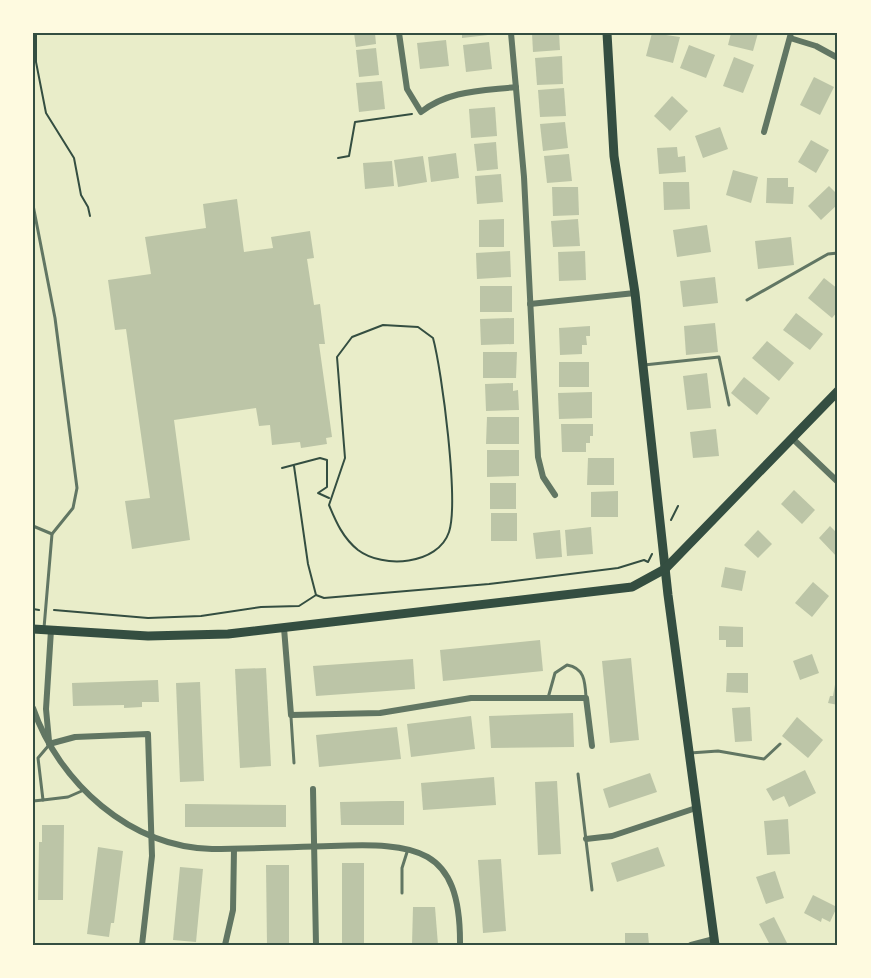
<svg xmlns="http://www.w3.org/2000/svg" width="871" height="978" font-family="Barlow,sans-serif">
<rect width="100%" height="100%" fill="#e9edc9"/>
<g fill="#bcc5a7">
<polygon points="354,33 375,33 376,44 356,47"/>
<polygon points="462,33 488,33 488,35 462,38"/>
<polygon points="532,33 559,33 560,50 533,52"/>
<polygon points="652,33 680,37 673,63 646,56"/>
<polygon points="731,33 758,33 753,51 728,45"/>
<polygon points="446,40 449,66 420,69 417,43"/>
<polygon points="489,42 492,69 466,72 463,45"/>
<polygon points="689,45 715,55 706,78 680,68"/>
<polygon points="376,48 379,75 359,77 356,50"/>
<polygon points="562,56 563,84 537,85 535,58"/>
<polygon points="734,57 754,65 743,93 723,86"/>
<polygon points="814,77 834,87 820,115 800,105"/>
<polygon points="382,81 385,109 359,112 356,83"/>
<polygon points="564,88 566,116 540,117 538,90"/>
<polygon points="672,96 688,111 670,131 654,116"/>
<polygon points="495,107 497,136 471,138 469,109"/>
<polygon points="565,122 568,148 543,151 540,124"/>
<polygon points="720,127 728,149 703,158 695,136"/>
<polygon points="811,140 829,150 816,173 798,162"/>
<polygon points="496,142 498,169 477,171 474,144"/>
<polygon points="677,147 678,157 685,156 686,172 659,174 657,148"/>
<polygon points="456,153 459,178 431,182 428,157"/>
<polygon points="569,154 572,181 547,183 544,156"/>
<polygon points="423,156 427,182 398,187 394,160"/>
<polygon points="392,161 394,186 365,189 363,163"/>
<polygon points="733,170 758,177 751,203 726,195"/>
<polygon points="501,174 503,202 477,204 475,176"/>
<polygon points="767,178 788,178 788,187 794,187 793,204 766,203"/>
<polygon points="663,182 689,182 690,209 664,210"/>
<polygon points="829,186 838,195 838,204 821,220 808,206"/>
<polygon points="552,187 578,187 579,215 553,216"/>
<polygon points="237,199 244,252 273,248 271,237 310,231 314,258 307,259 314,305 320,304 325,344 319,344 332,437 326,438 327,444 301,448 300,442 272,445 270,425 259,426 256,408 174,420 190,540 132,549 125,501 150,498 126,329 115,330 108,280 151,274 145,237 206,228 203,204"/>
<polygon points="504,219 504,247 479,247 479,220"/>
<polygon points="578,219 580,246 553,247 551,221"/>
<polygon points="707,225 711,252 677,257 673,230"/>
<polygon points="791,237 794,265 758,269 755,241"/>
<polygon points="510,251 511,277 477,279 476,253"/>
<polygon points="585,251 586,280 559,281 558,252"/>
<polygon points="715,277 718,303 683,307 680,281"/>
<polygon points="824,278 838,289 838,311 832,318 808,298"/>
<rect x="480" y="286" width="32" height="26"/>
<polygon points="796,313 823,334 810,350 783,330"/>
<polygon points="514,318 514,344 481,345 480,319"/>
<polygon points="715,323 718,352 686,355 684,326"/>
<polygon points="590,326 590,336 586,336 587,345 582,345 582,354 560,355 559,328"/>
<polygon points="767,341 794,363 779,381 752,358"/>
<polygon points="483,352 517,352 516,378 483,378"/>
<rect x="559" y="362" width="30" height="25"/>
<polygon points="707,373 711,408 687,410 683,376"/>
<polygon points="744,377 770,398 757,415 731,393"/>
<polygon points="513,383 513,391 518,390 519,410 486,411 485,384"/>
<polygon points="592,392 592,418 559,419 558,393"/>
<polygon points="487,417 519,417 519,444 486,444"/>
<polygon points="561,424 593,424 593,436 590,436 590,443 586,443 586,452 562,452"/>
<polygon points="716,429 719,456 693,458 690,432"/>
<polygon points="487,450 519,450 519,476 487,477"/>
<polygon points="588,458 614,458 614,485 587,485"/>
<rect x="490" y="483" width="26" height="26"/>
<polygon points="794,490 815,510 802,524 781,504"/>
<polygon points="618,491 618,517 591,517 591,492"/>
<rect x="491" y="513" width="26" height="28"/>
<polygon points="830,526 836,532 838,529 838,558 819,538"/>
<polygon points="591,527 593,554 567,556 565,530"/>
<polygon points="560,530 562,557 536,559 533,533"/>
<polygon points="758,530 772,544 758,558 744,545"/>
<polygon points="725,567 746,571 742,591 721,587"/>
<polygon points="813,582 829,596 812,617 795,603"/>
<polygon points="719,626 743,627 743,647 726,647 726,640 719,640"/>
<polygon points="540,640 543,671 443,681 440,650"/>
<polygon points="812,654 819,673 800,680 793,661"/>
<polygon points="631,658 639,740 610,743 602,661"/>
<polygon points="413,659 415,689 316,696 313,666"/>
<polygon points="266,668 271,766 240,768 235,669"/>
<polygon points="727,673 748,673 748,693 726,692"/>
<polygon points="836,679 838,680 838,705 828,703 830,696 833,696"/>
<polygon points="158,680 159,702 142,702 142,707 124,708 124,705 73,706 72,683"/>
<polygon points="200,682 204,781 180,782 176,683"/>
<polygon points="750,707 752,741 735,742 732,708"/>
<polygon points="573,713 574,747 491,748 489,716"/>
<polygon points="471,716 475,749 411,757 407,724"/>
<polygon points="797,717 823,740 808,758 782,736"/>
<polygon points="397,727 401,759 319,767 316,735"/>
<polygon points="805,770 816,793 789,807 784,796 773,801 766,789"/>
<polygon points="650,773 657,792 609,808 603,789"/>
<polygon points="494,777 496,805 423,810 421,783"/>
<polygon points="557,781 561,854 538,855 535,782"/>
<polygon points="391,801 404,801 404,825 341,825 340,802"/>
<polygon points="185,804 286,805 286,827 185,827"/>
<polygon points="788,819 790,854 767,855 764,821"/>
<polygon points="42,825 64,825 63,900 38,900 39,842 42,842"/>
<polygon points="98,847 123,851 114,923 111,923 109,937 87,934"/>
<polygon points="658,847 665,866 617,882 611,863"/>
<polygon points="501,859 506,931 483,933 478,860"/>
<rect x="342" y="863" width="22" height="82"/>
<polygon points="266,865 289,865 289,945 267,945"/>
<polygon points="180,867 203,869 196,942 173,940"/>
<polygon points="775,871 784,898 766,904 756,877"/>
<polygon points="813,895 837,907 830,922 822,918 821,922 804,913"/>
<polygon points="413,907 435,907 438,945 412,945"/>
<polygon points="774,917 788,945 770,945 759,924"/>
<polygon points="625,933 648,933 649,945 625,945"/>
</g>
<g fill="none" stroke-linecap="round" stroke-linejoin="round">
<g stroke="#344e41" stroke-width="2">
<polyline points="36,33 36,62 46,113 74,158 81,195 88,207 90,216"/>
<polyline points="338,158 349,156 355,122 412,114"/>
<path d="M383,325L418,327L433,338C442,371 459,502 449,532C438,565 383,569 358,550C343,538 336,522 329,505L345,458L337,357L352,337Z"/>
<polyline points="294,466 308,564 316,595"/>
<polyline points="282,468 320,458 327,460 327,487 318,493 329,498"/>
<polyline points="671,520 678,506"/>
<polyline points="33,609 39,610"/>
<polyline points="54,610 148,618 201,616 261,607 299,606 316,595 324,598 489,584 618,568 644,560 648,562 652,554"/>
</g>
<g stroke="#617663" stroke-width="3">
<polyline points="33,205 55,318 77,488 73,508 52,534 44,628"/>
<polyline points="747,300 828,254 838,253"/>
<polyline points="644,365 719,357 729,405"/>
<polyline points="33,526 52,534"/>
<path d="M548,698L555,673L567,665C584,668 585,680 586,697"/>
<polyline points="291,717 294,763"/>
<polyline points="49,745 38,758 43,800 68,797 84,790"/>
<polyline points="690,753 718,751 764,759 780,744"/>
<polyline points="578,774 592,890"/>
<polyline points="33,801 43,800"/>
<polyline points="402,893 402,868 408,849"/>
</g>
<g stroke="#617663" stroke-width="6">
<path d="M399,33L407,89L421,112C449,90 482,91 516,87"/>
<polyline points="511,33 524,177 538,457 543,477 555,495"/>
<polyline points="790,38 816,46 838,58"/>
<polyline points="764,132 791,33"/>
<polyline points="530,304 635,293"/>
<polyline points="793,439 838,482"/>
<polyline points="284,628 291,715 380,713 471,698 586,698 592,746"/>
<path d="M33,708C59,783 130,847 212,849C251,849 291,847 331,846C415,843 461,845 460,945"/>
<polyline points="49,741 46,709 51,630"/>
<polyline points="49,744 75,737 148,734 152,856 142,945"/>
<polyline points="313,789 316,945"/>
<polyline points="586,839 612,836 696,808"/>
<polyline points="225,945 233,910 234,849"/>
<polyline points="691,945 714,939"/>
</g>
<g stroke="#344e41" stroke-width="9">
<polyline points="607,33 614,156 635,293 668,595 715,945"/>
<polyline points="33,629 148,636 228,634 632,587 665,569 838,391"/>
</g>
</g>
<rect width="871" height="978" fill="none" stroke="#fefae0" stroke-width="69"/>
<rect x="34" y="34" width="802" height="910" fill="none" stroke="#344e41" stroke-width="2"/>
</svg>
